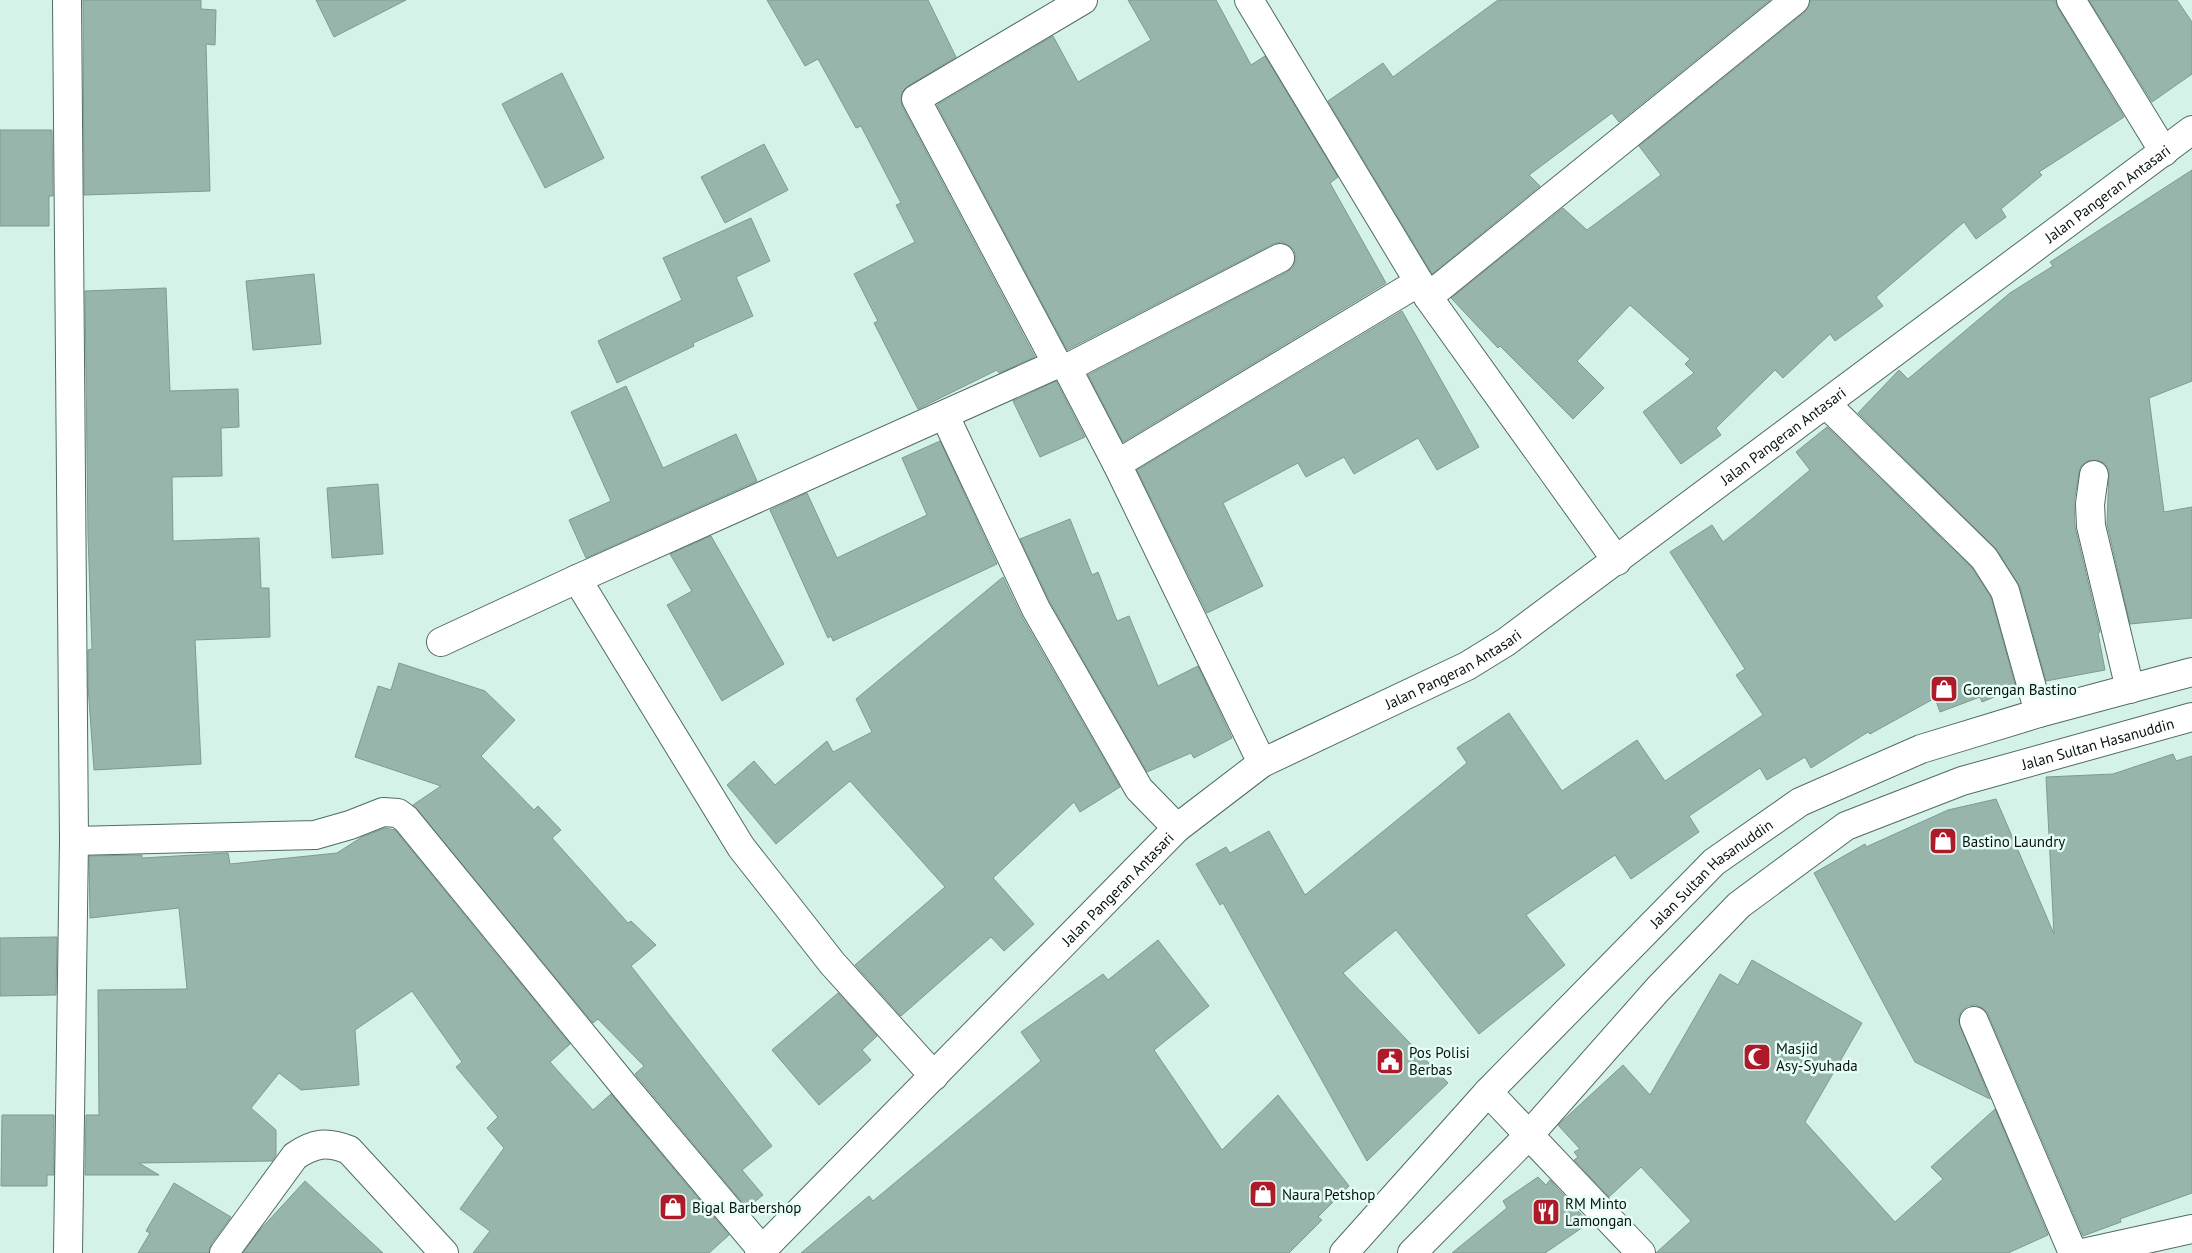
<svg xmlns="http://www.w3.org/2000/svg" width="2192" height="1253" font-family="'PT Sans',sans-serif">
<rect width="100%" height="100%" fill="#d4f2e7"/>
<g fill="#98b5ab" stroke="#7f9b91">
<polygon points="83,0 201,0 201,9 216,10 215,45 206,44 210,191 84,195"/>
<polygon points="316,0 406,0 334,37"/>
<polygon points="767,0 928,0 956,57 908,86 902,92 902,106 1035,357 999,373 997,370 918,409 874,323 878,321 854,274 915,242 896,205 901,203 861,126 856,128 818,59 805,66"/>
<polygon points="1128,0 1216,0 1251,65 1265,56 1338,177 1330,183 1386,283 1123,442 1088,375 1287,272 1293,267 1296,259 1294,250 1288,245 1281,242 1273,244 1067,350 937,105 1053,36 1078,82 1151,40"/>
<polygon points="1498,0 1770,0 1619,122 1612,113 1529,175 1540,186 1432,274 1328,101 1383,63 1393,77"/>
<polygon points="1810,0 2055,0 2058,8 2124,117 2039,172 2042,175 2001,209 2006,217 1976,239 1964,222 1876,297 1883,306 1835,341 1830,334 1783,378 1775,370 1716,428 1721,435 1681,464 1643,412 1694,373 1685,364 1690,359 1630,305 1577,361 1604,388 1573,419 1500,346 1498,348 1451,298 1563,208 1587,230 1661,175 1639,146 1805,12"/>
<polygon points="2089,0 2177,0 2192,22 2192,74 2152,102"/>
<polygon points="562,73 604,158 545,188 502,104"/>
<polygon points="0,130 52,130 53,196 49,196 49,226 0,226"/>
<polygon points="764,144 788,190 725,223 701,177"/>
<polygon points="2192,170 2192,381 2149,398 2164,512 2192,507 2192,618 2130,624 2107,524 2109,470 2104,463 2097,460 2088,461 2081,466 2079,473 2074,502 2075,527 2100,632 2098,633 2105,670 2046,681 2020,587 1997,550 1858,413 1899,370 1908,379 2010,293 2053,266 2050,262"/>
<polygon points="751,218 770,261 736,277 753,316 693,343 694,346 617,383 598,341 682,300 663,258"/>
<polygon points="314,274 321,344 253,350 246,281"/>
<polygon points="166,288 170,391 238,389 239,427 221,428 222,476 172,477 173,541 259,538 261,588 269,588 270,637 195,640 201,764 94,770 88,686 88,650 92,649 88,536 85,291"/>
<polygon points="1402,311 1479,447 1437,470 1418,438 1354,474 1344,457 1306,477 1298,463 1223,503 1263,586 1207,613 1137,470"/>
<polygon points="1056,381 1085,437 1040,457 1013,401"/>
<polygon points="626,386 663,468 736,434 757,481 586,558 569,520 611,501 571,412"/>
<polygon points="1827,427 1972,568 1991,597 2016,688 1982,702 1980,697 1940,712 1935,698 1870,734 1868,732 1811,768 1805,757 1767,780 1760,768 1689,816 1699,832 1631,879 1615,855 1526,915 1565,965 1479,1034 1396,930 1343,973 1448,1083 1367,1161 1223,903 1220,905 1196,864 1226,847 1230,853 1269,831 1305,895 1467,763 1457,748 1509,713 1562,791 1637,740 1665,781 1763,715 1736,675 1745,669 1670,552 1712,525 1723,542 1753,518 1810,470 1796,452"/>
<polygon points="940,441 997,564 833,641 831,636 828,638 770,510 807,493 837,558 927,515 902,458"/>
<polygon points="378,484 383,554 332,558 327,488"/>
<polygon points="1070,519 1092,575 1098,572 1117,621 1129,616 1158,686 1198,666 1232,738 1194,758 1191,753 1147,772 1050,602 1020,539"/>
<polygon points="711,536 784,664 722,701 667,605 692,591 670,554"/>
<polygon points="1003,577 1022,617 1120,787 1080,812 1074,802 993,878 1034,924 1004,951 991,937 901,1016 855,965 945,887 850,781 776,844 727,785 754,761 775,785 827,741 833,752 872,732 856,699"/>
<polygon points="399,663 485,691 515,720 481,756 534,810 538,806 561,830 552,838 628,923 631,921 656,945 631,966 772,1146 742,1170 763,1195 747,1208 635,1074 644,1066 598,1019 593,1023 413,805 441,786 355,757 378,686 391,690"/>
<polygon points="2173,754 2176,761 2192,756 2192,1193 2120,1219 2121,1222 2083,1236 1988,1014 1983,1008 1975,1005 1968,1006 1961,1012 1958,1020 1990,1099 1915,1062 1814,873 1865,844 1866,847 1948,810 1996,799 2054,934 2046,777 2113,774"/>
<polygon points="385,828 395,830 570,1044 550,1062 593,1110 611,1094 729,1235 709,1253 473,1253 490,1231 460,1209 504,1148 487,1128 498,1117 456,1067 462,1062 412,991 355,1030 359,1085 301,1090 279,1073 251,1108 276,1130 276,1155 272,1161 139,1163 159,1175 85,1175 86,1115 99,1115 98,990 187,989 179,908 90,918 89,856 142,855 142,858 228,853 230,864 337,853 362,837"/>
<polygon points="57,937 56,995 0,996 0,938"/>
<polygon points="1158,940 1209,1006 1154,1050 1222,1150 1278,1095 1349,1186 1318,1217 1322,1220 1289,1253 801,1253 869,1196 873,1201 1041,1061 1021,1032 1103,974 1108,980"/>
<polygon points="1752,960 1862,1023 1805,1122 1895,1222 1943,1179 1931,1167 1995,1109 2048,1235 2008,1253 1656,1253 1691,1221 1641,1167 1609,1197 1574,1160 1578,1157 1574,1152 1580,1149 1558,1125 1623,1065 1650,1095 1720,974 1738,985"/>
<polygon points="838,993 877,1036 862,1050 871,1060 819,1105 772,1050"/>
<polygon points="2,1115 54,1115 54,1175 47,1175 47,1186 1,1186"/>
<polygon points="1538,1177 1546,1185 1550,1180 1589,1223 1545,1253 1452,1253 1507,1208 1503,1201"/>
<polygon points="305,1181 383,1253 243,1253 258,1232"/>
<polygon points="174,1183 231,1217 211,1244 209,1253 138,1253 150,1233 146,1231"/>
</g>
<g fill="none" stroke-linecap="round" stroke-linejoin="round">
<defs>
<g id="minor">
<polyline points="67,0 74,841 68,1253"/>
<polyline points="1083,0 916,99 1057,364 1067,368 1117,464 1262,763"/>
<polyline points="1249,0 1428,297 1617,561"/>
<polyline points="2071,0 2164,152"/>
<polyline points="1428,297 1795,0"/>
<polyline points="1067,368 1280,258"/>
<polyline points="1826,404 1984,558 2005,591 2039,713"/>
<polyline points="945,416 1036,609 1139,789 1177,828"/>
<polyline points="1117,464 1419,282"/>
<polyline points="2094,475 2090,504 2091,526 2130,689"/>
<polyline points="577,579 741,847 832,963 934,1076"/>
<polyline points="441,642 577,579 1057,364"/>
<polyline points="74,841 315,835 350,825 383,812 398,813 406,819 626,1088 762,1250"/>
<polyline points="1974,1021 2073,1253"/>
<polyline points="1488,1092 1641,1253"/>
<path d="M224,1253L295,1156C314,1143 327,1141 349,1150L444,1253"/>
<path id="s1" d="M759,1253L1177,828L1262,763L1467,666L1506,642L2192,130"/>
<path id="s2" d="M1344,1253L1488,1092L1714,862L1800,802L1921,749L2039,713L2192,672"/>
<path id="s3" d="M1412,1253L1529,1135L1658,989L1739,905L1846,826L1962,781L2192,717"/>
<polyline points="2083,1253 2192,1229"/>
</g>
</defs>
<use href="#minor" stroke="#516c63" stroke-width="30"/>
<use href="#minor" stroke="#fff" stroke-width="28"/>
</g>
<defs>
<symbol id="shop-square" viewBox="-11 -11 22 22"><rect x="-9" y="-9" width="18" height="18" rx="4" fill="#ae1a29" stroke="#e6fef5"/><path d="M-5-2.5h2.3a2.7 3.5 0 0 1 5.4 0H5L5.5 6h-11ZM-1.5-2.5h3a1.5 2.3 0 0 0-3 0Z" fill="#fff"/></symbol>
<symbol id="mosque-square" viewBox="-11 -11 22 22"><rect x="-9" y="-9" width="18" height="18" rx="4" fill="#ae1a29" stroke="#e6fef5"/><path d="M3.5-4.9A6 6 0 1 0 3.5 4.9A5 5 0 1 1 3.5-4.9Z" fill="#fff"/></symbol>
<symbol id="civic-square" viewBox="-11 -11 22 22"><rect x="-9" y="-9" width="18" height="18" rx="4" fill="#ae1a29" stroke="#e6fef5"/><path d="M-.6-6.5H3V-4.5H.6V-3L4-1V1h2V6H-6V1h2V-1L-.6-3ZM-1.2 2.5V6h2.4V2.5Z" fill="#fff"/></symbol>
<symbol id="restaurant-square" viewBox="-11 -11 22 22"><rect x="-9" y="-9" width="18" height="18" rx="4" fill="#ae1a29" stroke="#e6fef5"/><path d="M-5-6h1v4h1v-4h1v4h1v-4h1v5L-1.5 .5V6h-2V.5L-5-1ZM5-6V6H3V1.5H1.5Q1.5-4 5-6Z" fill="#fff"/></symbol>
</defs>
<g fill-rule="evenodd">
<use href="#shop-square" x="1928" y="673" width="32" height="32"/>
<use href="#shop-square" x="1927" y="825" width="32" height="32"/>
<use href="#mosque-square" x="1741" y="1041" width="32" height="32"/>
<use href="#civic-square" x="1374" y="1045" width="32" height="32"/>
<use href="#shop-square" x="1247" y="1178" width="32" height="32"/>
<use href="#shop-square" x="657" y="1191" width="32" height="32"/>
<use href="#restaurant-square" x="1530" y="1196" width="32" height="32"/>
</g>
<g text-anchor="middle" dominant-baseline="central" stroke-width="5" stroke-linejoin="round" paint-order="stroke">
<g font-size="15" fill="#091310" stroke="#e6fef5">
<text stroke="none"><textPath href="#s1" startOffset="1726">Jalan Pangeran Antasari</textPath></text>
<text stroke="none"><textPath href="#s1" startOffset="1321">Jalan Pangeran Antasari</textPath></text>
<text stroke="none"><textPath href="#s1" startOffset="916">Jalan Pangeran Antasari</textPath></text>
<text stroke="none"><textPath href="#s3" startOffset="876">Jalan Sultan Hasanuddin</textPath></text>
<text stroke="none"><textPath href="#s2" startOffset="529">Jalan Sultan Hasanuddin</textPath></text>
<text stroke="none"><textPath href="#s1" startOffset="511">Jalan Pangeran Antasari</textPath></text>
</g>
<g font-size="15" fill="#091310" stroke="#e6fef5" text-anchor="start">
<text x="1963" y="689">Gorengan Bastino</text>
<text x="1962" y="841">Bastino Laundry</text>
<text x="1776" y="1048">Masjid<tspan x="1776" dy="17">Asy-Syuhada</tspan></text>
<text x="1409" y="1052">Pos Polisi<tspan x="1409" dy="17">Berbas</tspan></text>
<text x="1282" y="1194">Naura Petshop</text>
<text x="1565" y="1203">RM Minto<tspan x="1565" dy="17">Lamongan</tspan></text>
<text x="692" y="1207">Bigal Barbershop</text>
</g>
</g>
</svg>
